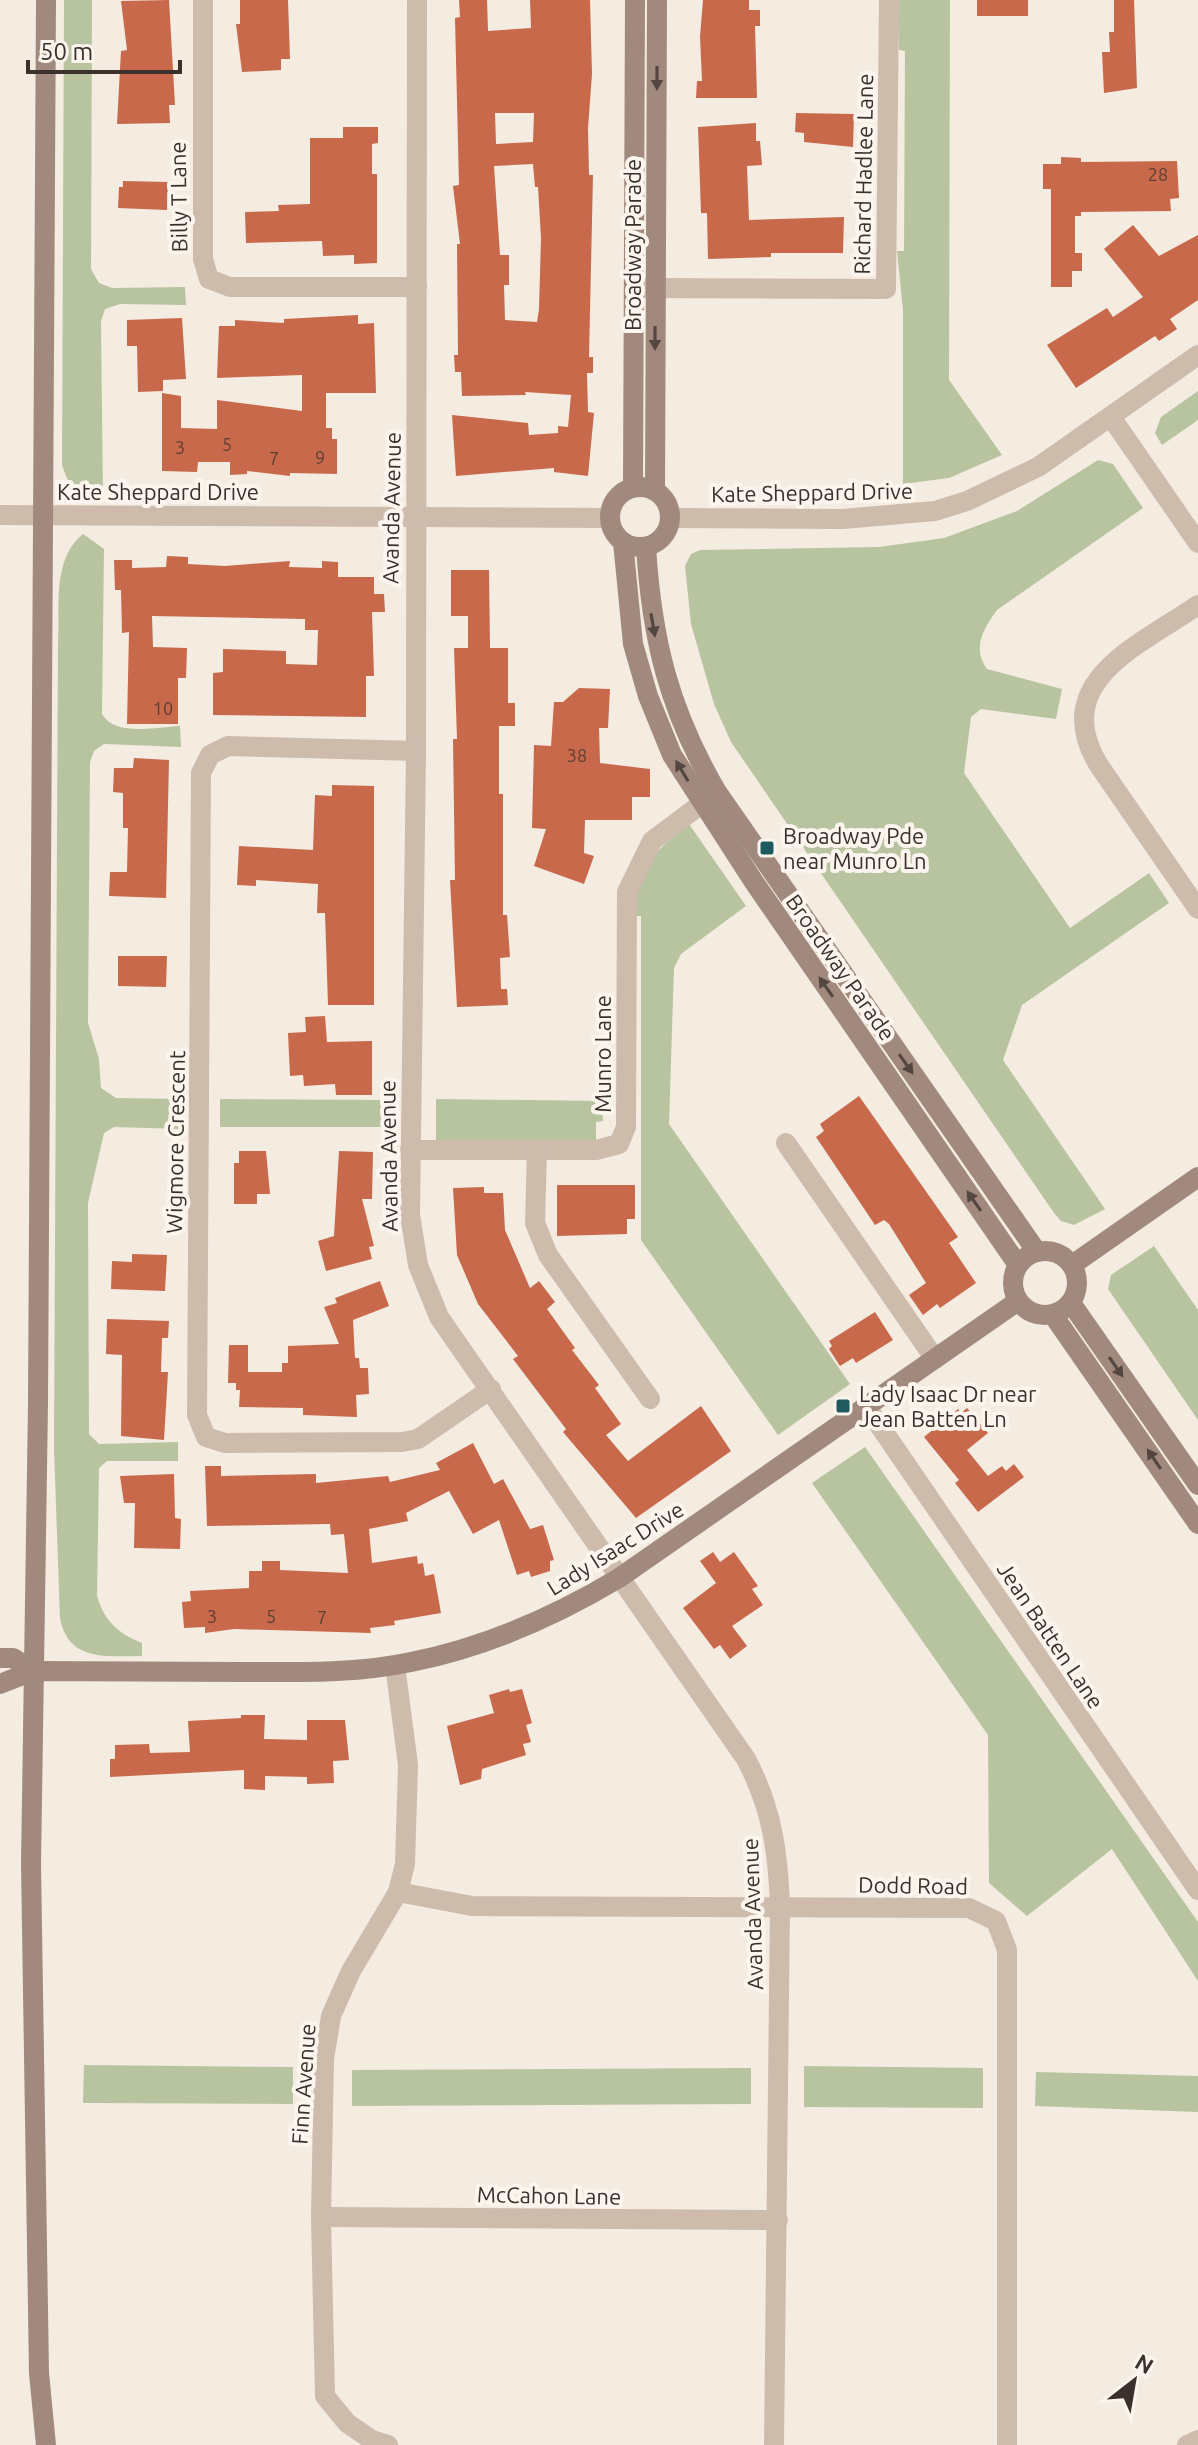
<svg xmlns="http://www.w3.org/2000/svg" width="1198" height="2445" font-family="Ubuntu,sans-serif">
<rect width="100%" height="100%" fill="#f4ebe1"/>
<g fill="#b8c4a0">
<path d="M64,0H92L91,269L99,283L112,288L185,287L186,305L120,304L105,309L101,321L103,501C77,497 70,489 62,465Z"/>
<polygon points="897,0 950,0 949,380 1002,455 949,478 903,484 903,310 897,251 904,251 905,51 899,50"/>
<polygon points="1198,391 1198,420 1162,445 1155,433 1161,417"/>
<path d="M1098,460L1113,464L1143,508L997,610C983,629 972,648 987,669L1062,689L1056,719L981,709L971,717L964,773L1070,928L1149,873L1169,903L1022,1005L1003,1060L1105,1209L1074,1225L1061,1221L1054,1213L731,742L714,704L691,624L685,566L691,554L700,550L879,547L944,538L1017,511Z"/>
<path d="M83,534L104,549L102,714C115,737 156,727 180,726L181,747L104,744L94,751L90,762L88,1023L99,1059L101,1088L116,1098L182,1099L181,1129L114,1127L104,1133L88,1203L89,1434L99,1444L178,1442V1461H107L99,1468L97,1596C104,1621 119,1634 142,1643V1656C106,1656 68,1662 60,1618L54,1449L58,643C60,606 52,559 83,534Z"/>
<path d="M689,824L746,906L681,954L674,968L669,1124L850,1384L778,1435L641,1240V916H635C635,868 654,852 689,824Z"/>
<polygon points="220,1099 386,1100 386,1127 220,1127"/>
<polygon points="436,1099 602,1101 603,1121 596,1122 596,1142 436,1140"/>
<polygon points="1154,1246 1198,1310 1198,1420 1108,1289 1111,1275"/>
<polygon points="865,1447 1198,1922 1198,1981 1112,1849 1027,1916 989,1883 988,1735 812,1483"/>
<polygon points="84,2065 293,2067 293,2104 83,2103"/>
<polygon points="804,2066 983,2068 983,2108 804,2107"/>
<polygon points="751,2068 751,2104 352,2106 352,2070"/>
<polygon points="1036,2072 1198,2076 1198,2112 1035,2106"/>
</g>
<g fill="#c8694b" fill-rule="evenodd">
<polygon points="169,0 175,105 169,105 170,123 117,124 121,51 127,50 121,1"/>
<polygon points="240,0 288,0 290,59 281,59 281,70 242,72 236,24 240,24"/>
<path d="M459,0H487L488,31L531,28L530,0H590L592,74L588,128L589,175H593L589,357H593V373H587L588,412L594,413L588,476L554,472V468L456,476L452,415L528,423L529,435L558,433V426L568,427L571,395L525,392L526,395L462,396L461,372H455L454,355H458L457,244H460L453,186L459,185L455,18L460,17ZM495,113H534L533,142L496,144ZM533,164L535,187H538L541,238L539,309L537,322L505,320L504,285H509V255H500L494,166Z"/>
<polygon points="703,0 749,0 749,10 760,10 760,26 755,26 757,98 696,98 697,81 702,81 700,37"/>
<rect x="977" y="0" width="51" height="16"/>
<polygon points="1114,0 1134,0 1137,88 1104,93 1102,52 1110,52 1109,32 1114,32"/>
<polygon points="796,113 854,114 853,147 804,142 804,133 795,132"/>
<polygon points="756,123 756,141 760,141 762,165 747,166 749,220 844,217 843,253 771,253 771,257 708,259 707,213 701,213 698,127"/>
<polygon points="343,127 378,127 378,143 372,144 372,174 377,174 377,263 354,264 354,255 323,256 322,241 246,243 245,212 279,211 278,205 310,204 310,138 343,138"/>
<polygon points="1061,157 1081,158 1081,162 1177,161 1179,198 1170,199 1171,211 1081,212 1081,216 1075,216 1075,253 1082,253 1082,271 1072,271 1072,287 1051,287 1051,189 1043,189 1043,164 1061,164"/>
<polygon points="123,181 168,182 167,210 118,208 119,187 123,187"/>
<polygon points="1133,225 1159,256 1198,235 1198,300 1170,319 1177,329 1159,341 1155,336 1076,388 1047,345 1107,308 1113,317 1143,297 1104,249"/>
<polygon points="358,315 358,324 374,323 376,393 326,393 326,428 332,428 332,439 337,439 337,474 290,473 290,476 247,471 247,474 230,475 230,462 198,462 197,472 162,471 162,393 181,396 181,428 217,429 217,400 302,411 302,375 217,378 219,326 235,326 235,320 284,323 284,319"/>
<polygon points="182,318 186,379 163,380 163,391 138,392 137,346 127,346 127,320"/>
<polygon points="167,556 188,557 188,564 225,566 290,561 289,567 322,568 322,561 338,562 338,577 374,577 374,594 384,594 385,612 372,612 374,676 366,676 366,717 213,715 213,673 223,672 223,649 286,651 286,664 317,665 318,630 305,630 305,619 152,616 153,647 187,648 186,678 178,678 178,724 127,724 129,632 122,633 121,590 115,590 114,560 132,560 132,568 166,567"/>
<polygon points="451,570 489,570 490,648 508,648 508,703 515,703 515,726 499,726 499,794 503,794 503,915 507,915 510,957 500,958 501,989 507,989 508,1005 457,1007 450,880 455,880 453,739 457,739 454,648 468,648 468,616 451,616"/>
<polygon points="579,688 610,689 608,728 599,728 600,763 650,769 650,797 632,797 632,820 585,820 584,853 594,856 584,884 534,866 546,829 532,828 534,745 551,746 554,702 563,702"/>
<polygon points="134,758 169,760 166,898 109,896 110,872 127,872 128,828 123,828 123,793 113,792 114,768 133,768"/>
<polygon points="332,785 374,786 374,1005 328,1005 325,913 317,913 318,884 256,880 256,886 237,885 239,846 313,850 315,795 332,796"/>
<polygon points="118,956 167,956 166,987 118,986"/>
<polygon points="325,1016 327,1042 372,1041 372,1095 336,1095 335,1084 304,1086 303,1075 290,1076 288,1033 306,1032 305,1017"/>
<polygon points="859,1096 958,1237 949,1243 976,1283 940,1308 937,1304 923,1315 909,1295 926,1283 889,1224 884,1220 875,1225 816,1137 824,1131 820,1124"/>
<polygon points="239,1151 266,1151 270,1194 257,1194 257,1204 234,1204 234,1163 239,1163"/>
<polygon points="339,1151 373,1152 372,1199 362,1199 374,1246 369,1247 372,1259 326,1271 318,1241 334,1236"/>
<polygon points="557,1185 635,1185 635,1219 627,1219 627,1234 557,1236"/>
<polygon points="484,1187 484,1193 503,1193 505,1230 530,1288 539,1281 555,1302 547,1309 575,1348 572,1350 599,1385 595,1388 621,1424 606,1435 628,1461 701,1406 731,1451 636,1518 563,1432 566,1429 513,1359 518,1356 478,1304 457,1255 453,1188"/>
<polygon points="132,1254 167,1255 165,1291 111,1289 112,1261 132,1262"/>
<polygon points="380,1281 389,1306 353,1320 355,1358 359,1358 360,1368 368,1368 369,1394 356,1395 357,1417 303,1415 303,1408 239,1407 240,1390 236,1390 236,1383 228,1383 229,1345 248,1345 248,1372 282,1372 282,1363 288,1363 288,1346 339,1344 324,1307 337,1303 335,1298"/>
<polygon points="875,1312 893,1340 856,1363 853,1358 840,1366 829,1349 832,1346 829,1341"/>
<polygon points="107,1319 169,1321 168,1338 162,1338 161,1372 168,1372 164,1440 121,1436 122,1355 106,1354"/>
<polygon points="967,1408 988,1433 967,1450 988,1476 1002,1466 1006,1471 1014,1464 1024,1477 978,1512 955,1483 959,1480 924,1437 958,1409 961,1413"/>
<polygon points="473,1443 494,1484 503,1479 530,1529 543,1525 554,1560 550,1561 550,1571 531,1577 529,1571 517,1575 499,1520 473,1534 449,1491 406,1513 408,1521 369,1529 372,1563 417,1556 418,1564 423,1563 425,1576 434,1574 441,1613 394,1621 395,1625 370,1628 371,1633 234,1629 205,1633 205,1627 184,1628 182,1602 191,1601 190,1591 249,1588 249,1571 262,1571 262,1561 280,1561 280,1570 348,1573 344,1534 331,1535 330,1524 207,1526 205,1466 221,1466 221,1476 316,1474 316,1483 388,1476 390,1482 440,1470 436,1463"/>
<polygon points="174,1474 175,1518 181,1519 180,1549 134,1548 135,1503 124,1503 120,1476"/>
<polygon points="713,1552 720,1562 734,1552 758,1586 752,1589 763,1605 732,1626 747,1646 730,1659 720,1645 714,1649 683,1608 716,1583 700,1561"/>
<polygon points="509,1689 510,1692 522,1689 532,1723 526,1725 531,1742 523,1744 526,1755 482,1769 481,1779 460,1785 447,1726 494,1713 489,1695"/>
<polygon points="241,1715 265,1715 264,1739 307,1740 307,1720 345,1720 349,1760 333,1761 334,1783 307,1784 307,1777 265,1776 265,1790 244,1789 244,1770 110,1777 110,1759 115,1759 115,1745 149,1744 150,1753 190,1752 188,1721 241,1718"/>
</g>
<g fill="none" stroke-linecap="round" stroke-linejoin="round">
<g stroke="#cdbbac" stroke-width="20">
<polyline points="203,0 203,259 209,279 230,287 417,287"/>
<path d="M417,0L416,751L410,1215L418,1265L439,1317L746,1759C772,1808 778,1852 780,1906L774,2445"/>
<polyline points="634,288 886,289 889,0"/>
<polyline points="1111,417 1198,543"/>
<polyline points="0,515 610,518"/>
<polyline points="670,518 843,519 935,511 967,501 1038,467 1198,355"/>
<path d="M1198,605C1140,645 1049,681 1098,764L1198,909"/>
<polyline points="416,751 228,746 210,755 201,773 197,1415 206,1437 225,1443 402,1442 418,1439 491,1389"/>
<polyline points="786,1143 935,1359"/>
<polyline points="410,1150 596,1150 619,1144 626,1127 627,892 652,841 716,793"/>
<polyline points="537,1150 535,1223 548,1255 650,1399"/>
<polyline points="866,1406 1198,1890"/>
<polyline points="398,1892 472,1906 969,1908 996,1921 1007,1950 1007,2445"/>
<polyline points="321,2217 778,2220"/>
<polyline points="388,2445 372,2440 347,2423 325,2396 321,2217 324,2059 331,2016 351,1971 398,1892 405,1864 408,1765 395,1665"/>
<polyline points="1187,2445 1198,2440"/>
</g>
<g stroke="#a18a7d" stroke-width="20">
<polyline points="46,0 38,1404 31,1864 39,2373 46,2445"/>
<circle cx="640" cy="517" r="30"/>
<polyline points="633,488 635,0"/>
<polyline points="655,491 657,0"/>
<polyline points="623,542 633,644 648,696 672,755 754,882 1018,1265"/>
<path d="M646,547C652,641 669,710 717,792L1037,1252"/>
<circle cx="1045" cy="1283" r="32"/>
<polyline points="1072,1265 1198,1177"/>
<polyline points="1071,1303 1198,1485"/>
<polyline points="1053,1315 1198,1524"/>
<polyline points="0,1658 13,1658 33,1671"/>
<path d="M0,1684L33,1671C102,1671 172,1672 241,1672C298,1672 355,1674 411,1662C487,1647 554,1617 619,1578L1018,1301"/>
</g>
</g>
<defs><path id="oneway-solid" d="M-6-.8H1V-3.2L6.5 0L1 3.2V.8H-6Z" transform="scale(2)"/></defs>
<g fill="#544640">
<use href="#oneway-solid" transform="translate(657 78) rotate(90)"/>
<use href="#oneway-solid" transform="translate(655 338) rotate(90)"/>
<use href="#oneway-solid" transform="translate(653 625) rotate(80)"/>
<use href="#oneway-solid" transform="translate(682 771) rotate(-121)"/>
<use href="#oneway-solid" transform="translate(826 987) rotate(-125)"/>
<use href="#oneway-solid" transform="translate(906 1064) rotate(55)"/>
<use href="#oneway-solid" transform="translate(974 1201) rotate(-125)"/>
<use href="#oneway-solid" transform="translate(1116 1367) rotate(55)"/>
<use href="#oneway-solid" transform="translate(1154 1459) rotate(-124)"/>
</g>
<g fill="#1f5a5e" stroke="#fbf5ee" stroke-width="3">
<rect x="759" y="840" width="16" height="16" rx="4"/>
<rect x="835" y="1398" width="16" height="16" rx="4"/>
</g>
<g text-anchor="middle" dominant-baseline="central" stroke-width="8" stroke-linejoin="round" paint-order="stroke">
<g font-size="18" fill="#5e3e33">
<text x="1158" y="174">28</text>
<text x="227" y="444">5</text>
<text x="180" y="447">3</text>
<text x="320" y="457">9</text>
<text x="274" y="458">7</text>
<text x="163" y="708">10</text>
<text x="577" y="755">38</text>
<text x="212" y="1616">3</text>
<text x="271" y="1616">5</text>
<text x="322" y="1617">7</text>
</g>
<g font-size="22" fill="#3b302b" stroke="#fbf5ee">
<text transform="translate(863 174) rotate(-89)">Richard Hadlee Lane</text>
<text transform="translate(178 197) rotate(-91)">Billy T Lane</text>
<text transform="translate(632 245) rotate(-90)">Broadway Parade</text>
<text x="158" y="491">Kate Sheppard Drive</text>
<text transform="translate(812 492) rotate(-1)">Kate Sheppard Drive</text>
<text transform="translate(391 508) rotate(-89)">Avanda Avenue</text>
<text transform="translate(841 967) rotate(55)">Broadway Parade</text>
<text transform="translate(602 1054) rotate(-90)">Munro Lane</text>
<text transform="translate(175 1142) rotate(-89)">Wigmore Crescent</text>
<text transform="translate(388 1156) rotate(-91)">Avanda Avenue</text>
<text transform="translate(615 1548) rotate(-32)">Lady Isaac Drive</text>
<text transform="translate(1051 1635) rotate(56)">Jean Batten Lane</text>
<text transform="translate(913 1885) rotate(1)">Dodd Road</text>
<text transform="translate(752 1914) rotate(-92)">Avanda Avenue</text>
<text transform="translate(303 2084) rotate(-86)">Finn Avenue</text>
<text transform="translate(549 2195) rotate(1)">McCahon Lane</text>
</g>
<g font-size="22" fill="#3b302b" stroke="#fbf5ee" text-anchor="start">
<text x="783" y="835">Broadway Pde<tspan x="783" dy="25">near Munro Ln</tspan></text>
<text x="859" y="1393">Lady Isaac Dr near<tspan x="859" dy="25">Jean Batten Ln</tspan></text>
</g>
</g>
<g transform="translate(1134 2381) rotate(31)" stroke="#fbf5ee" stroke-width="6" paint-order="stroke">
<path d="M0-6L14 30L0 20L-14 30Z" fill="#3b302b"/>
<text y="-12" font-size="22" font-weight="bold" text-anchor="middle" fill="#3b302b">N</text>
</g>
<path d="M28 60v12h152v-12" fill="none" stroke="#3b302b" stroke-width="4"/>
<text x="40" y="60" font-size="24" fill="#3b302b" stroke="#fbf5ee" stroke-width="6" paint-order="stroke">50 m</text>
</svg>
